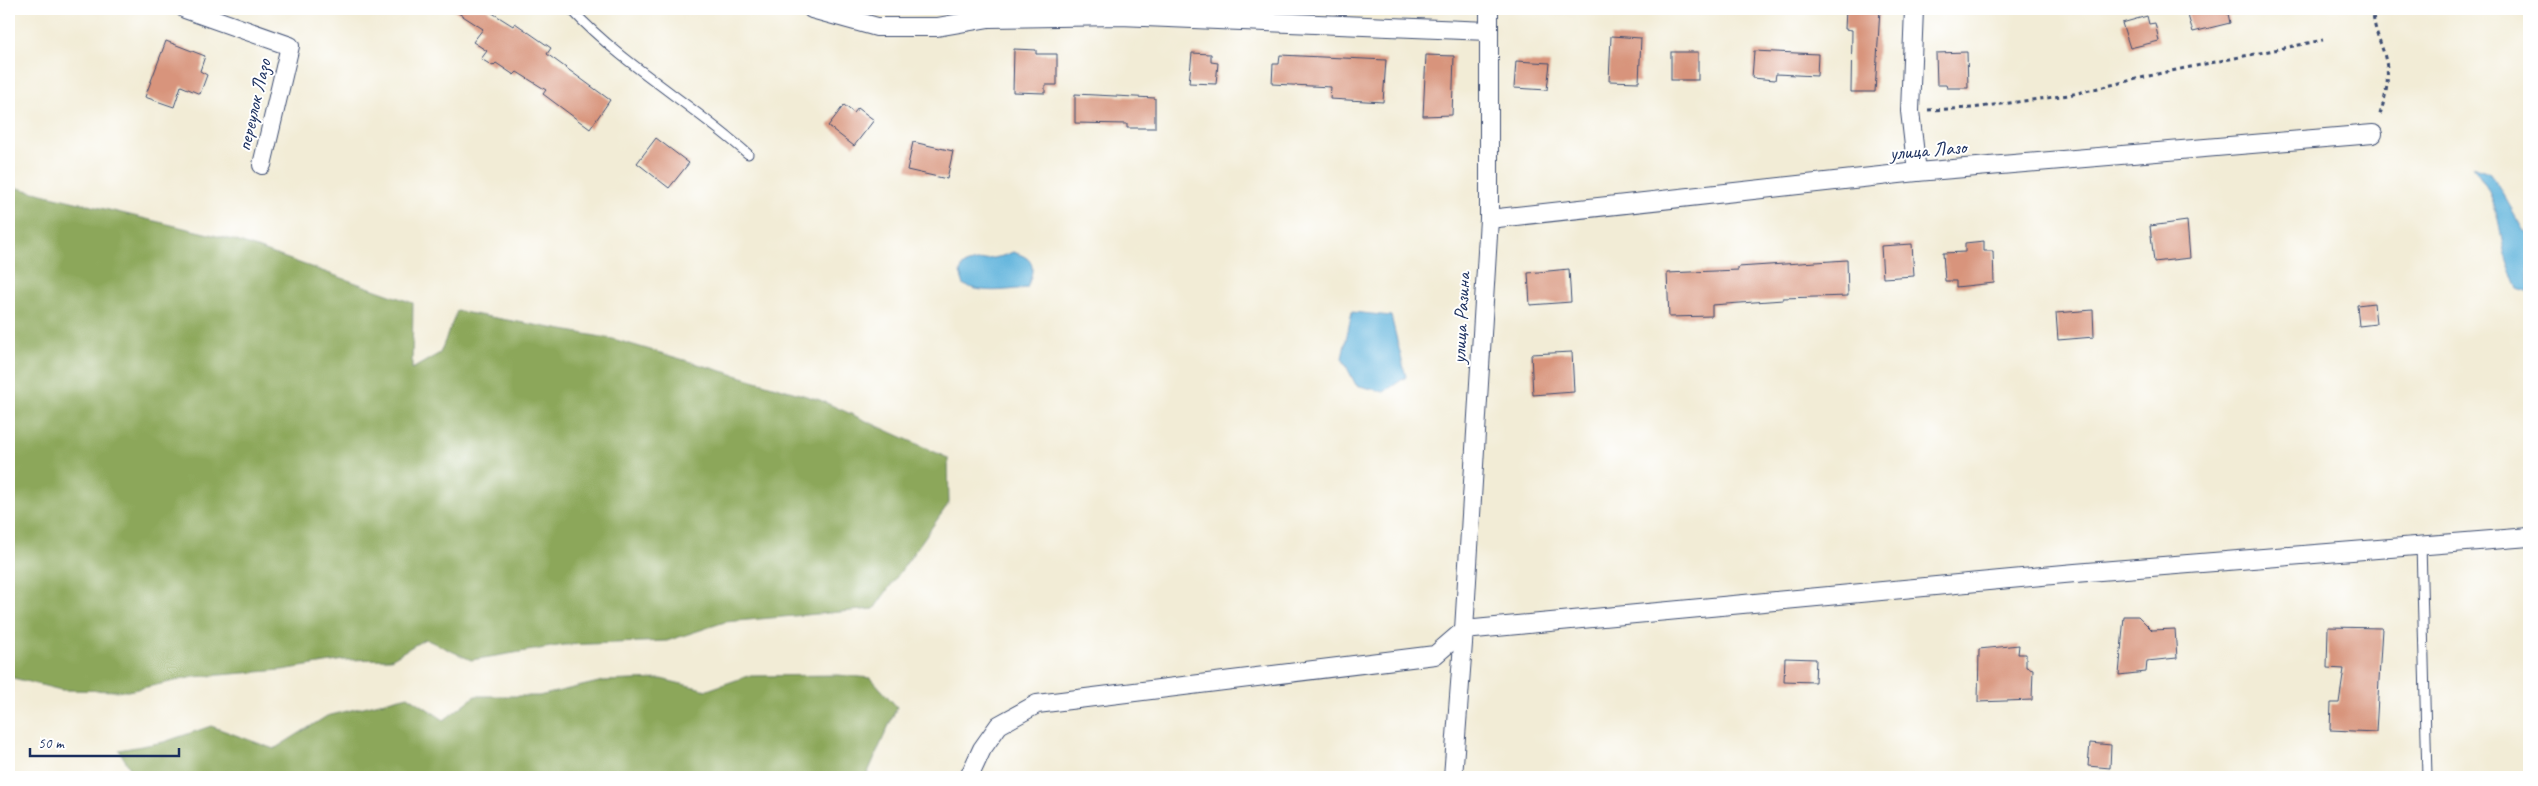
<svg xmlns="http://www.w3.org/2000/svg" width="2538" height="786" font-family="Caveat,sans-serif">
<rect width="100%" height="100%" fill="#fff"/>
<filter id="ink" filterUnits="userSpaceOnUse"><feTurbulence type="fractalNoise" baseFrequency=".02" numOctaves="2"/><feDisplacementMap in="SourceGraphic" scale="10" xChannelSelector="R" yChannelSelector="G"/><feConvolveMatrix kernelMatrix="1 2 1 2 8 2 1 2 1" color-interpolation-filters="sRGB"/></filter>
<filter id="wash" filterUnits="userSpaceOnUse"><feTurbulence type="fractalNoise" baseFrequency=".0096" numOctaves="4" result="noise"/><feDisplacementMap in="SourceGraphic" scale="20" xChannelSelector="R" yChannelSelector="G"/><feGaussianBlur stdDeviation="1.12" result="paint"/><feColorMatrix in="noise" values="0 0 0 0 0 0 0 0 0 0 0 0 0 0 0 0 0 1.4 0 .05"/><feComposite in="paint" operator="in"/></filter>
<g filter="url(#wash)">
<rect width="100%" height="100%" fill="#f2ecd6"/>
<g fill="#8ca75a" stroke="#546b5c">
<polygon points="9,186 234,240 413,303 412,369 440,353 457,311 613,339 732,374 820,400 948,458 949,503 874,609 725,622 667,641 564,645 471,660 425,639 391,659 344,660 282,670 194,677 128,691 61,690 9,677"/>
<polygon points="838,675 871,678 897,707 866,777 135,777 119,750 164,742 211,726 274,749 327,716 408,696 444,720 475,696 539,696 603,681 661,679 707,690 748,676"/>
</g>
<g fill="#60b4dc" stroke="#3e729d">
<path d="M2473,166L2491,173L2523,229L2529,234V292L2518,288C2513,276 2507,263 2504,250C2497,214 2496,197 2473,166Z"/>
<path d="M1013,252C1036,259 1035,267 1027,288C1007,290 983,294 964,285L960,273L963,265C980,258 997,260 1013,252Z"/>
<polygon points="1352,312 1391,316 1406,377 1384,392 1356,385 1342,358"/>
</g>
<g id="blocks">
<g fill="#d8947b">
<polygon points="452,9 486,9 513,26 515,23 551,48 547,54 610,100 590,129 543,94 546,90 517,72 514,75 496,63 493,66 481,59 487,51 473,42 483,29"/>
<polygon points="1846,9 1880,9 1875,92 1851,92 1852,30 1845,29"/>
<polygon points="2186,9 2227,9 2230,23 2193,32"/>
<polygon points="2147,16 2149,24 2155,23 2159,41 2130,48 2122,23"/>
<polygon points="1611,36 1641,38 1639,82 1609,81"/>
<polygon points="166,41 205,56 200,71 207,75 200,94 181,86 174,107 145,97"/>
<polygon points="1014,49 1036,50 1036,54 1057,54 1057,85 1045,85 1045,93 1013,92"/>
<polygon points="1754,51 1818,54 1817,76 1776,74 1775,80 1752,78"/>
<rect x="1671" y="52" width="27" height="28"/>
<polygon points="1967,52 1968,88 1947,88 1946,85 1937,85 1936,53"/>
<polygon points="1192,53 1211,54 1211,62 1218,63 1216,84 1189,83"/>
<polygon points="1280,55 1386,60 1383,102 1330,99 1331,87 1272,84 1273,64 1279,64"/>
<polygon points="1426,55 1454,56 1452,115 1423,116"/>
<polygon points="1516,61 1550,63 1547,90 1514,88"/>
<polygon points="1075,94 1155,98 1155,128 1127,128 1127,124 1075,123"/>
<polygon points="844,105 854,113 858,108 874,120 854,146 828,126"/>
<polygon points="656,138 689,163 669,188 637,163"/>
<polygon points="913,142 953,151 947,179 907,170"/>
<polygon points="2187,221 2190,258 2154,262 2150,226"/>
<polygon points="1984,241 1984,251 1993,251 1994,283 1956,287 1956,281 1945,281 1943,253 1965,252 1965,243"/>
<polygon points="1912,244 1914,276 1883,278 1881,246"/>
<polygon points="1847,260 1848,296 1783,298 1783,300 1712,305 1712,316 1669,317 1667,273 1738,270 1738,267"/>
<polygon points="1569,269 1571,302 1530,305 1528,273"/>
<polygon points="2374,303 2376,324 2359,326 2357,305"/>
<polygon points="2093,310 2094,337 2058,340 2056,313"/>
<polygon points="1572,352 1574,392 1533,395 1531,354"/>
<polygon points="2124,616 2138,616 2152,630 2175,629 2177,658 2147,661 2146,672 2119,675"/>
<polygon points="2328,627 2382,628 2376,732 2330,730 2331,703 2339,703 2344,669 2327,668"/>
<polygon points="2019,645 2018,654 2026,654 2026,667 2033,669 2032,700 1978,702 1979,649"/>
<polygon points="1785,658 1816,659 1815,682 1784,681"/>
<polygon points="2090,743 2111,745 2110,768 2088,766"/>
</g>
</g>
</g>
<g filter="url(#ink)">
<use href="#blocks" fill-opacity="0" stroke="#3b4b70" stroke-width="1"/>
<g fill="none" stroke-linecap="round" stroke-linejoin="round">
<defs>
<g id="lane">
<path d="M571,9C623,65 691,103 748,154"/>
<polyline points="2421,544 2427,777"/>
</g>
<g id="street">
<polyline points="185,9 290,46 262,165"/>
<polyline points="812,9 877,27 937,27 989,18 1120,16 1488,31"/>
<polyline points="1914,9 1910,111 1917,172"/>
<polyline points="1489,219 1917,172 2373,134"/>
<polyline points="969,777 982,749 999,725 1037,704 1435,655 1464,630 2075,573 2529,537"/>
<polyline points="1453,777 1464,630 1489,219 1489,9"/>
</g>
</defs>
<use href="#lane" stroke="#3b4b70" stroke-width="11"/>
<use href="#street" stroke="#3b4b70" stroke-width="20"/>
<g stroke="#3b4b70" stroke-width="3" stroke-dasharray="4 4" stroke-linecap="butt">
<path d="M2373,9C2373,31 2382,42 2386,62C2390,80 2385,100 2379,117"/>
<polyline points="1928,110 1972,108 2069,95 2166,72 2323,40"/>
</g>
<use href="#lane" stroke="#fff" stroke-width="9"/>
<use href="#street" stroke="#fff" stroke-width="18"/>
</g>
</g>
<g text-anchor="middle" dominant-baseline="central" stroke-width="4" stroke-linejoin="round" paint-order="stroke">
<g font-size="20" fill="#1b2f5e" stroke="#fff">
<text transform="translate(254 105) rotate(-77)">переулок Лазо</text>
<text transform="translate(1928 150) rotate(-5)">улица Лазо</text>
<text transform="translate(1461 318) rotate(-87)">улица Разина</text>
</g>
</g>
<rect width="2538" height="786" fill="none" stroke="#fff" stroke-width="30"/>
<path d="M30 748v8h149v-8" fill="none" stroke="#1b2f5e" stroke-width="2.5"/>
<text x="38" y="748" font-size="15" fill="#1b2f5e" stroke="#ffffff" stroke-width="4" paint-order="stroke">50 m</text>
</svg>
